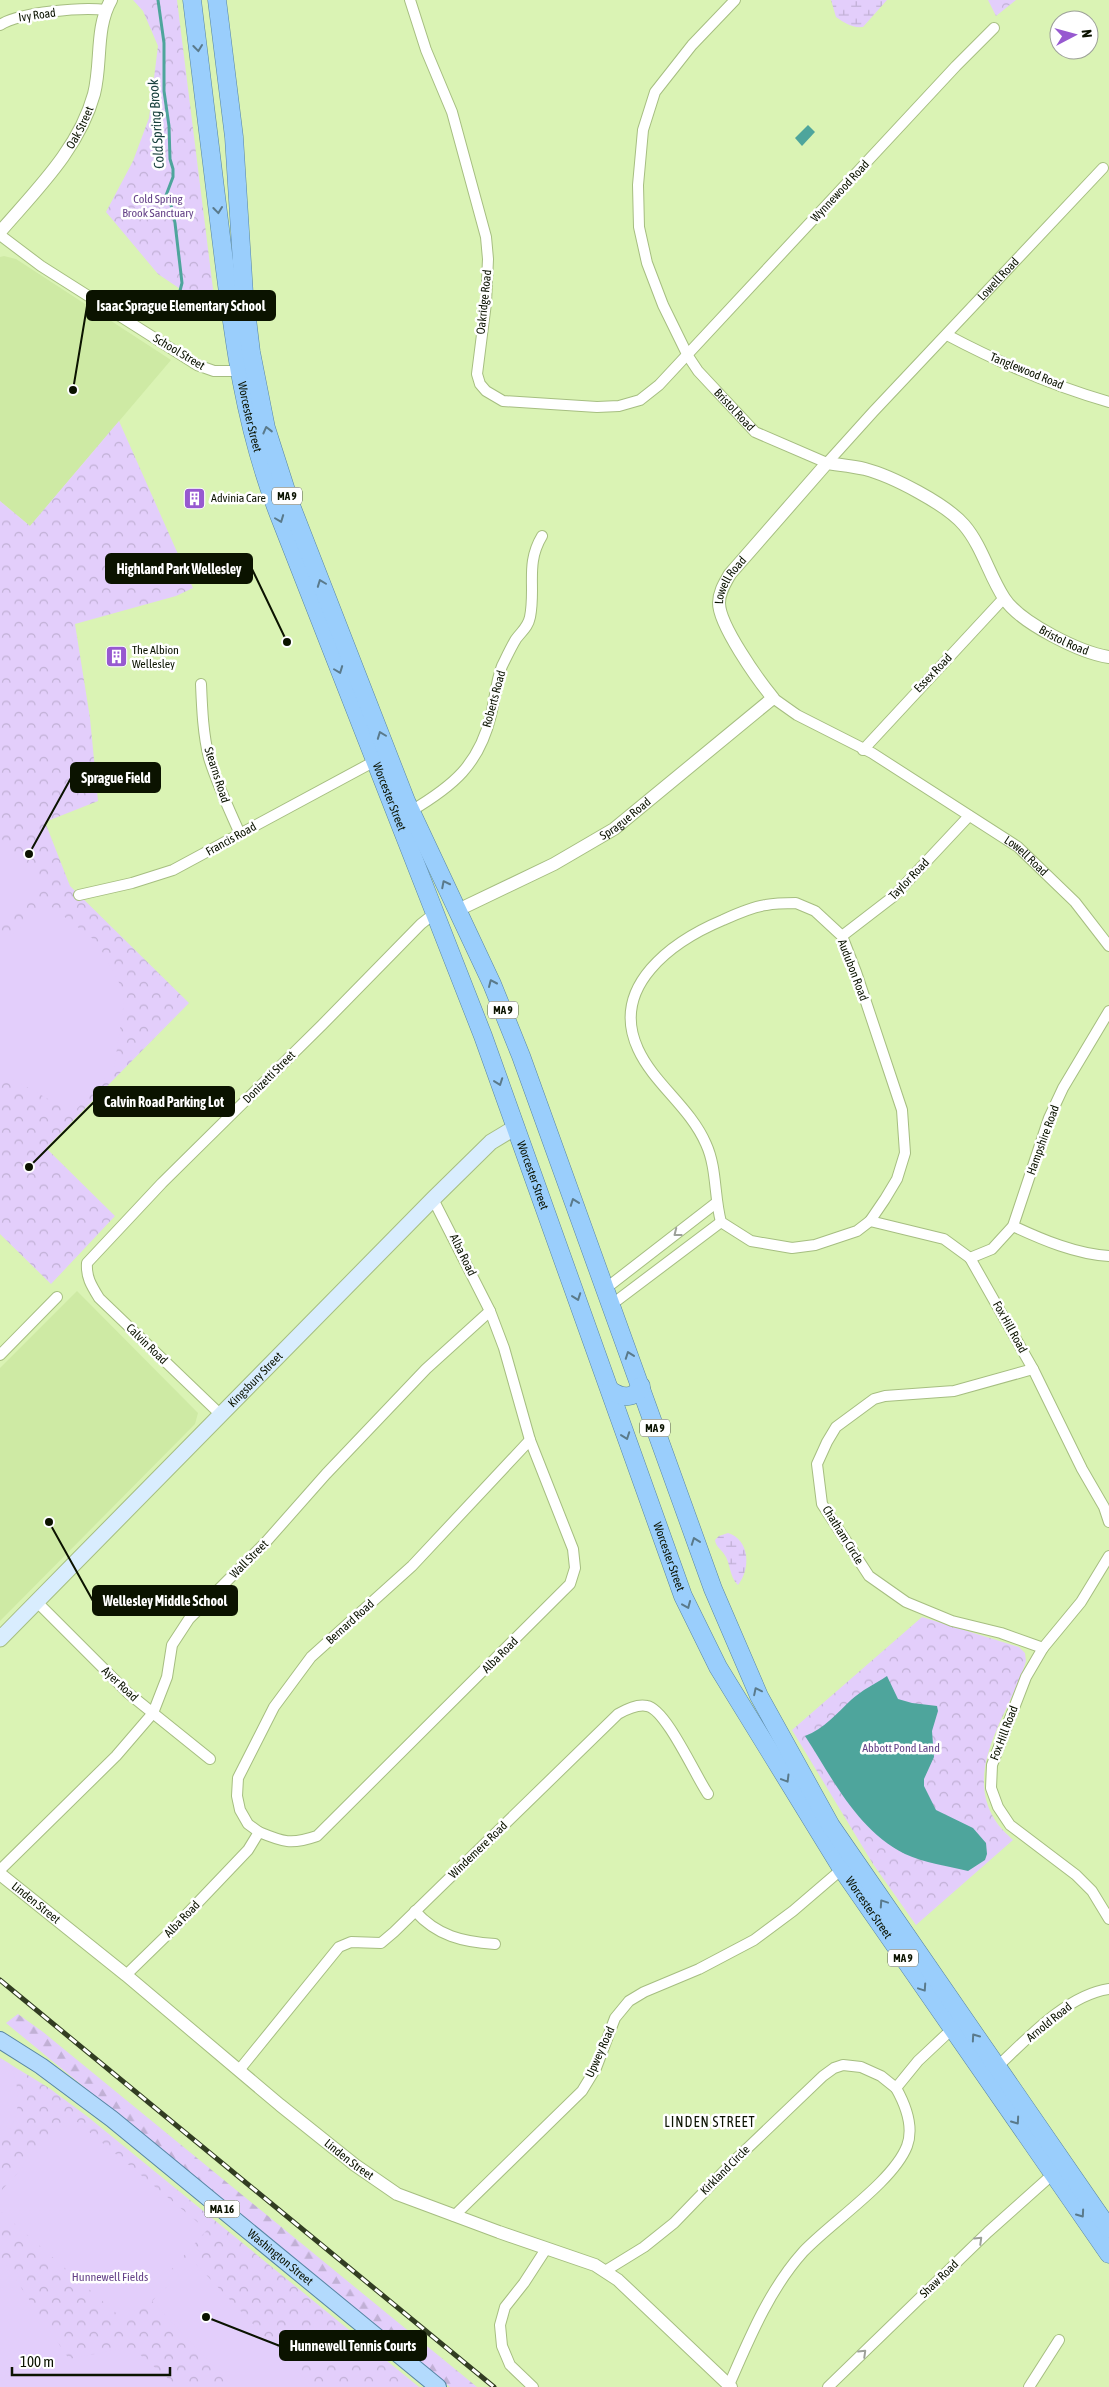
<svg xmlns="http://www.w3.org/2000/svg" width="1109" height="2387" font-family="'Asap Condensed',sans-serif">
<defs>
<pattern id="forest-firs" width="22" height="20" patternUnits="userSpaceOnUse" patternTransform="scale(1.25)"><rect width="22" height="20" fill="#e3cefb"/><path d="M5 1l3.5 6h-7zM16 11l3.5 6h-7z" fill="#c1b0d5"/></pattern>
<pattern id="wetland-marsh" width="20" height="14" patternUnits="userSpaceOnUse" patternTransform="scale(1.25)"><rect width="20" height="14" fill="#e3cefb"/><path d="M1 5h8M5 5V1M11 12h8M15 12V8" fill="none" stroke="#c1b0d5"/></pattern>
<pattern id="park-crowns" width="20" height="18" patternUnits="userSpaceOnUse" patternTransform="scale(1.25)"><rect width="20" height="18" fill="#e3cefb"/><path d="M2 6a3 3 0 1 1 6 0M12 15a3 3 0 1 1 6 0" fill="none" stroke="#c1b0d5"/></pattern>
</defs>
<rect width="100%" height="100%" fill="#daf3b4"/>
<g fill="#ceeaa4">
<polygon points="4,256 16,259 171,360 30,526 0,501 0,257"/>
<polygon points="77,1291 198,1413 195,1424 0,1621 0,1368"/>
</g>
<polygon fill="url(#forest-firs)" points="18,2014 43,2032 477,2387 450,2387 6,2023"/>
<g fill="url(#wetland-marsh)">
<path d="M831,0H887L863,27C851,28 845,23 836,17Z"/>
<path d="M728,1533C750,1540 751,1569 738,1585C729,1577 731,1563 724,1554C721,1549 716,1547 715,1540L719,1536Z"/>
</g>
<g fill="url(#park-crowns)">
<polygon points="133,0 177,0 216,313 158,274 106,212 133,161 149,118 158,46 143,11"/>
<polygon points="988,0 1016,0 996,16"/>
<polygon points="119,421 193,588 176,596 75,624 90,718 98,801 45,822 70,886 189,1003 46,1148 115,1216 51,1284 0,1234 0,501 30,526"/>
<path d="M922,1617L1019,1647L1025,1653L1026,1661C1012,1710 962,1768 995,1820C999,1827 1007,1834 1013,1840L916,1925L873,1864L792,1730Z"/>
<polygon points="0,2058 49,2088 88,2117 419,2387 0,2387"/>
</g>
<g fill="#e3cefb">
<polygon points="0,837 36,875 36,894 0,926"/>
<polygon points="48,904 97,942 123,990 124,1003 114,1068 73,1113 0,1072 0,945"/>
<path d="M0,2058L10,2064C22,2094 22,2116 0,2143Z"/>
<polygon points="70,2116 207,2230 125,2321 0,2211 0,2192"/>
<polygon points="0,2256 69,2359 131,2347 178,2387 0,2387"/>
<polygon points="193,2261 313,2387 233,2387 152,2301"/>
</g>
<g fill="#4ea59c">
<polygon points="808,125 815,132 802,146 795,138"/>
<path d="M887,1676L898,1699L912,1703L937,1706L938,1711L932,1731L934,1757L924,1779V1786L936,1810L973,1828L986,1843L987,1854L985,1860L968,1871C948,1866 924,1863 905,1854C857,1830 833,1779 805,1736C824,1729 837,1713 851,1700C862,1690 875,1684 887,1676Z"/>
</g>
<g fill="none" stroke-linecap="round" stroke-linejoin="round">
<polyline stroke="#4ea59c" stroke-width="3" points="158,0 164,43 164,91 169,126 170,159 173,169 173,177 165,198 171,205 175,223 182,283 177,302"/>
<defs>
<g id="minor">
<polyline points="410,0 426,50 452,112 486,237 488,259 486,303 477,374 480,384 486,391 503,401 597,407 619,406 640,400 659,385 956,66 994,28"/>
<path id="s1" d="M735,0L692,45L655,92L643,130L638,185L639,227L647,263L663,305L688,356L698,371L755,432L827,463L873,412L1103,168"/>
<path d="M0,25C20,12 82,7 106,10"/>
<polyline points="0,235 41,266 197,365 214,371 238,371"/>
<path d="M947,335C998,362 1053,386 1109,402"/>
<path d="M201,684C202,708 203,734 209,758C217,784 229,809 240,834"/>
<path id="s2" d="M773,698L797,715L872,753L1018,847L1075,902L1109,946"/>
<polyline points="863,750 1004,598"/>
<path d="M411,811C453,786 479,765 491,715C495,699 496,681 502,666C506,658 511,647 516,639C522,631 528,627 530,617C536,587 525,564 542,536"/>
<polyline points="79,895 132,883 173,870 375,761"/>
<path d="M796,903L815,911L842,936L856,972L902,1110L905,1153L897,1179L885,1199L870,1221L857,1231L815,1245L792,1248L751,1241L721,1222C714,1196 717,1168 706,1144C690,1107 654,1084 638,1049C609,986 673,941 723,920C736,914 751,907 766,905C776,903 786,903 796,903Z"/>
<polyline points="842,936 894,896 969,816"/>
<polyline points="870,1221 944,1239 970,1258 1033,1369 1082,1469 1104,1507 1109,1522"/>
<path d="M1013,1226C1043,1240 1076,1254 1109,1256"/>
<polyline points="970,1258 992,1249 1013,1226 1049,1118 1063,1088 1109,1011"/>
<polyline points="605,1289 716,1203"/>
<polyline points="611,1305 721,1222"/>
<polyline points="0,1355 57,1297"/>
<polyline points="1033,1369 954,1391 885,1396 874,1399 836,1427 827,1442 817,1464 822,1504 869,1576 906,1602 952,1621 1001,1633 1043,1648"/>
<path d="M221,1415L99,1298C91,1285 86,1277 87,1263L162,1183L322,1025L421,924L435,913"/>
<polyline points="1109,1556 1081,1602 1043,1648 1026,1677 992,1765 991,1788 998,1807 1010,1825 1076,1875 1092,1891 1109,1919"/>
<polyline points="37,1602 128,1693 210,1759"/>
<polyline points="259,1832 248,1824 240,1810 237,1796 238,1778 274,1707 311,1657 412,1566 530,1440"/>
<polyline points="0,1870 116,1756 153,1713 167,1677 172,1645 189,1619 265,1543 326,1474 426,1369 490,1311"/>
<path d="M415,1911C437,1936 463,1942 495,1944"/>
<path d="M126,1975L166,1936L248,1850L259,1832C283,1842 291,1845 317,1836L570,1584L575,1568L573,1549L530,1440L504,1348L490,1311L433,1199"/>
<path d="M997,2067C1027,2039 1067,1995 1109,1989"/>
<path d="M240,2069L339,1947L351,1942L381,1943L394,1932L618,1714C627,1709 637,1704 647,1706C666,1709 696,1777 708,1794"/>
<polyline points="454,2216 582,2091 596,2068 615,2018 629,2001 644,1992 699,1969 754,1940 793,1911 842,1869"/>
<polyline points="605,2271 644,2247 674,2223 734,2161 823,2076 834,2068 843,2065 861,2067 881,2076 896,2088 918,2061 951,2030"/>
<path d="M729,2385C749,2339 769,2290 803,2252C830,2223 893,2182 907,2146C914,2127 905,2104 896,2088"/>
<polyline points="533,2387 510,2365 502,2346 500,2325 505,2307 524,2283 546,2249"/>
<polyline points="828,2387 988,2232 1053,2174"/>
<polyline points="1029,2387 1059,2340"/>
</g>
<g id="tertiary">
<path id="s3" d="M0,232C36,190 79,149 94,94C102,63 95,28 111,0"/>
<path id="s4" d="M458,910L554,864L614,829L773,698C758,680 719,625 719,603C719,592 725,583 730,574L827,463C840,465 853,466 865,469C892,476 946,504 964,525C982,546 989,575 1004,598C1020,623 1081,653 1109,657"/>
<path id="s5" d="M0,1874L126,1975L280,2105L355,2165L397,2194L499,2232L595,2265L618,2280L731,2387"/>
</g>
<g id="secondary">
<path id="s6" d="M0,1639L433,1199L491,1142L516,1127"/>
</g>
<g id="primary">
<path id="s7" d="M0,2040L41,2066L112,2119L438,2387"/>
</g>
<g id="trunk">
<path id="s8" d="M192,0C202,79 211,158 221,237C233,335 243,422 279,515L483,1036L683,1596L718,1667L842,1869L1109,2254"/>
<polyline points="217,0 234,137 244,294 251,352 266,428 290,503 406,801 492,984 521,1056 713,1589 759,1696 831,1826 1109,2229"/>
<path d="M610,1390C621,1398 634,1400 641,1386"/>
</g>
</defs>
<use href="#minor" stroke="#a6be81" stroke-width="12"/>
<use href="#tertiary" stroke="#a6be81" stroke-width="14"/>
<use href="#secondary" stroke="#a6be81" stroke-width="17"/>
<use href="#primary" stroke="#5785a3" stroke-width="18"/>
<use href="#trunk" stroke="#5785a3" stroke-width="19"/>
<use href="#minor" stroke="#fff" stroke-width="10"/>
<use href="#tertiary" stroke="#fff" stroke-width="12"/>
<use href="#secondary" stroke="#d9edfe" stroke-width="15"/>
<use href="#primary" stroke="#b3dafd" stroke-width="16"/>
<use href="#trunk" stroke="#9acefc" stroke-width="18"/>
<defs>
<polyline id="rail" points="0,1980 494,2387"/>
</defs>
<use href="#rail" stroke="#323d22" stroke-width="5"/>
<use href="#rail" stroke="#fff" stroke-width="3" stroke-dasharray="9" stroke-linecap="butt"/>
</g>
<defs><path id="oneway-chevron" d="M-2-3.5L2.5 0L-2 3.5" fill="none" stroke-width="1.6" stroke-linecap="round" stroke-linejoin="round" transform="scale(1.25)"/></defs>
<g stroke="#5a7a8b">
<use href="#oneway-chevron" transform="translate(198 48) rotate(83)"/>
<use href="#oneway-chevron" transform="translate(218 210) rotate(83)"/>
<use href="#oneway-chevron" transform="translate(267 430) rotate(-104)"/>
<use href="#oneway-chevron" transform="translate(280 519) rotate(69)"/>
<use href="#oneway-chevron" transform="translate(321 583) rotate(-111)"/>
<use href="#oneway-chevron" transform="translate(339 670) rotate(69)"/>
<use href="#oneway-chevron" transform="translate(381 735) rotate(-111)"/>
<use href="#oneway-chevron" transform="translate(445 884) rotate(-117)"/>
<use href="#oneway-chevron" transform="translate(492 983) rotate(-114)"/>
<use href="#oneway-chevron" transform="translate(499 1082) rotate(70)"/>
<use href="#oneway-chevron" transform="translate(574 1202) rotate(-110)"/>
<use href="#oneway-chevron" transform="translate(577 1297) rotate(70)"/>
<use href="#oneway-chevron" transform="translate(629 1355) rotate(-110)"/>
<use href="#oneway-chevron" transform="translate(626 1436) rotate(70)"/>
<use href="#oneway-chevron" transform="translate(695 1541) rotate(-110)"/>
<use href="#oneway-chevron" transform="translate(687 1605) rotate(67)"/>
<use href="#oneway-chevron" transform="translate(757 1691) rotate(-116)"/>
<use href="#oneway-chevron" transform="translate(786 1779) rotate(59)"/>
<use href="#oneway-chevron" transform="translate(883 1903) rotate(-124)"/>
<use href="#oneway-chevron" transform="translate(923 1988) rotate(56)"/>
<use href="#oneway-chevron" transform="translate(975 2037) rotate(-125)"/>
<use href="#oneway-chevron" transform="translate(1016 2121) rotate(55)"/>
<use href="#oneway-chevron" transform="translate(1081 2214) rotate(55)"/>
</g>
<g stroke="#9da199">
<use href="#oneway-chevron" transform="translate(677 1233) rotate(142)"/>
<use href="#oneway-chevron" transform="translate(979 2240) rotate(-44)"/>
<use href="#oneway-chevron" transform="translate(863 2353) rotate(-44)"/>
</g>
<defs>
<symbol id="building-square" viewBox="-11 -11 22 22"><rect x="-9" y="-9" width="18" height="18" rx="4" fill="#9759d0" stroke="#fff"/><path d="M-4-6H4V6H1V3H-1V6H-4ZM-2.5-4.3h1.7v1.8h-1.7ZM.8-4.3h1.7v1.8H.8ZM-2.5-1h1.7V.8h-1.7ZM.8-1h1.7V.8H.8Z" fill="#fff"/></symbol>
</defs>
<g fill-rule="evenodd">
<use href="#building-square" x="182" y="486" width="25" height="25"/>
<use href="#building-square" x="104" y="644" width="25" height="25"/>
</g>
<g text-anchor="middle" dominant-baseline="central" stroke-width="5" stroke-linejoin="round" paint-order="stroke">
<g fill="#fff" stroke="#545a4c" stroke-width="1">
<rect x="272" y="487.5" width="30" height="17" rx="4"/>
<rect x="488" y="1001.5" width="30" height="17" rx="4"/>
<rect x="640" y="1419.5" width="30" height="17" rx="4"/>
<rect x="888" y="1949.5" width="30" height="17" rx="4"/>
<rect x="204.5" y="2200.5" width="35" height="17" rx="4"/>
</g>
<g font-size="11" font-weight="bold" fill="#0b1300">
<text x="287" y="496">MA 9</text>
<text x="503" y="1010">MA 9</text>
<text x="655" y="1428">MA 9</text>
<text x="903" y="1958">MA 9</text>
<text x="222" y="2209">MA 16</text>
</g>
<g font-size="12" fill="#0b1300" stroke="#fff">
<text transform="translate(37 15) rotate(-8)">Ivy Road</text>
<text stroke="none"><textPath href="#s3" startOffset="132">Oak Street</textPath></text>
<text transform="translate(840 191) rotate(-47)">Wynnewood Road</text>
<text stroke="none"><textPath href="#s1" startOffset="829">Lowell Road</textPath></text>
<text transform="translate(484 302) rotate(-84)">Oakridge Road</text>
<text transform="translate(179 352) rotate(31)">School Street</text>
<text transform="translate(1027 371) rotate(22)">Tanglewood Road</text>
<text stroke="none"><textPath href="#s1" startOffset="469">Bristol Road</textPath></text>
<text stroke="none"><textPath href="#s8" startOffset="421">Worcester Street</textPath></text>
<text stroke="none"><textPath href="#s4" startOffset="518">Lowell Road</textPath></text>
<text stroke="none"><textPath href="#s4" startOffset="982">Bristol Road</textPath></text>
<text transform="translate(933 673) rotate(-46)">Essex Road</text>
<text transform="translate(494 699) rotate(-75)">Roberts Road</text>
<text transform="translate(217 775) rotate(72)">Stearns Road</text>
<text stroke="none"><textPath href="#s8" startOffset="826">Worcester Street</textPath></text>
<text stroke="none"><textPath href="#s4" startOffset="191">Sprague Road</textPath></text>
<text transform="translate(231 839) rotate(-29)">Francis Road</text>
<text stroke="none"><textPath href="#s2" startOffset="299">Lowell Road</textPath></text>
<text transform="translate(909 879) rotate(-46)">Taylor Road</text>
<text transform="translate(853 970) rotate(69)">Audubon Road</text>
<text transform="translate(269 1077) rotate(-45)">Donizetti Street</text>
<text transform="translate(1043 1140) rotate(-70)">Hampshire Road</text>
<text stroke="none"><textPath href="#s8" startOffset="1231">Worcester Street</textPath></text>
<text transform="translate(463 1255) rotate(64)">Alba Road</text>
<text transform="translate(1010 1327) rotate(61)">Fox Hill Road</text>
<text transform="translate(147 1344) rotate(44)">Calvin Road</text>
<text stroke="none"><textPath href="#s6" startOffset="364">Kingsbury Street</textPath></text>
<text transform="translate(843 1535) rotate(58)">Chatham Circle</text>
<text stroke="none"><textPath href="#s8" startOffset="1636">Worcester Street</textPath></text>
<text transform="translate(249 1559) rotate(-45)">Wall Street</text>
<text transform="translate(350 1622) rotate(-42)">Bernard Road</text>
<text transform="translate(500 1655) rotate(-45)">Alba Road</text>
<text transform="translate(120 1684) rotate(43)">Ayer Road</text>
<text transform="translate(1004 1733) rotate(-69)">Fox Hill Road</text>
<text transform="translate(478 1850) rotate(-44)">Windemere Road</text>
<text stroke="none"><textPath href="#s5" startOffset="46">Linden Street</textPath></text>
<text stroke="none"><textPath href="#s8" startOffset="2041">Worcester Street</textPath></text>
<text transform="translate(182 1919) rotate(-46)">Alba Road</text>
<text transform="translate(1049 2022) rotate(-39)">Arnold Road</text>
<text transform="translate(600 2052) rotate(-66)">Upwey Road</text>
<text stroke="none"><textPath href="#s5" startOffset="451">Linden Street</textPath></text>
<text transform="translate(725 2170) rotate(-45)">Kirkland Circle</text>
<text stroke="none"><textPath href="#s7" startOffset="355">Washington Street</textPath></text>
<text transform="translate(939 2279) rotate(-44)">Shaw Road</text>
</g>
<g font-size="12" fill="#654288" stroke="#fff">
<text x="158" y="199">Cold Spring<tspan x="158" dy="14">Brook Sanctuary</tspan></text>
<text x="901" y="1748">Abbott Pond Land</text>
<text x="110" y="2277">Hunnewell Fields</text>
</g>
<g font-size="12" fill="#0b1300" stroke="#fff" text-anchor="start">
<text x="211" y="498">Advinia Care</text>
<text x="132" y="650">The Albion<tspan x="132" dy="14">Wellesley</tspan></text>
</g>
<g font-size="14" font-style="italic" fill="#18413d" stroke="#fff">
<text transform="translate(156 124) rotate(-94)">Cold Spring Brook</text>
</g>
<g font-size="14" letter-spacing="1" fill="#0b1300" stroke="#fff">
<text x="710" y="2122">LINDEN STREET</text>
</g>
</g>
<path fill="none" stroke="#0b1300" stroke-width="2" d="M73 390L87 306M287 642L252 569M29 854L71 778M29 1167L94 1102M49 1522L93 1601M206 2317L280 2346"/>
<g fill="#0b1300" stroke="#fff" stroke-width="2">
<circle cx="73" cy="390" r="5"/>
<circle cx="287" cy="642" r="5"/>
<circle cx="29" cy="854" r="5"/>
<circle cx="29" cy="1167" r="5"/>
<circle cx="49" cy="1522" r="5"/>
<circle cx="206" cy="2317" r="5"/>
</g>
<g fill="#0b1300" stroke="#0b1300" stroke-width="2">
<rect x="87" y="291" width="188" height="29" rx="5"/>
<rect x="106" y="554" width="146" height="29" rx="5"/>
<rect x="71" y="763" width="89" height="29" rx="5"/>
<rect x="94" y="1087" width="140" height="29" rx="5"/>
<rect x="93" y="1586" width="144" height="29" rx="5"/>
<rect x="280" y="2331" width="146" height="29" rx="5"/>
</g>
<g font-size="14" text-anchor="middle" font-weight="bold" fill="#fff">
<text x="181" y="311">Isaac Sprague Elementary School</text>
<text x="179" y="574">Highland Park Wellesley</text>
<text x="116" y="783">Sprague Field</text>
<text x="164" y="1107">Calvin Road Parking Lot</text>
<text x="165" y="1606">Wellesley Middle School</text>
<text x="353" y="2351">Hunnewell Tennis Courts</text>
</g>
<g transform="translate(1074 35) rotate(84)"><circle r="24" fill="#ffffff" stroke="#9da199"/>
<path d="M0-4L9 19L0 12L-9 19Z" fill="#9759d0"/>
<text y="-8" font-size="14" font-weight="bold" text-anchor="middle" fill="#0b1300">N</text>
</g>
<path d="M12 2367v8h158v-8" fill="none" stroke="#0b1300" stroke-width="2.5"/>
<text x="20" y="2367" font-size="15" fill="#0b1300" stroke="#ffffff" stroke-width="4" paint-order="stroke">100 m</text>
</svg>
